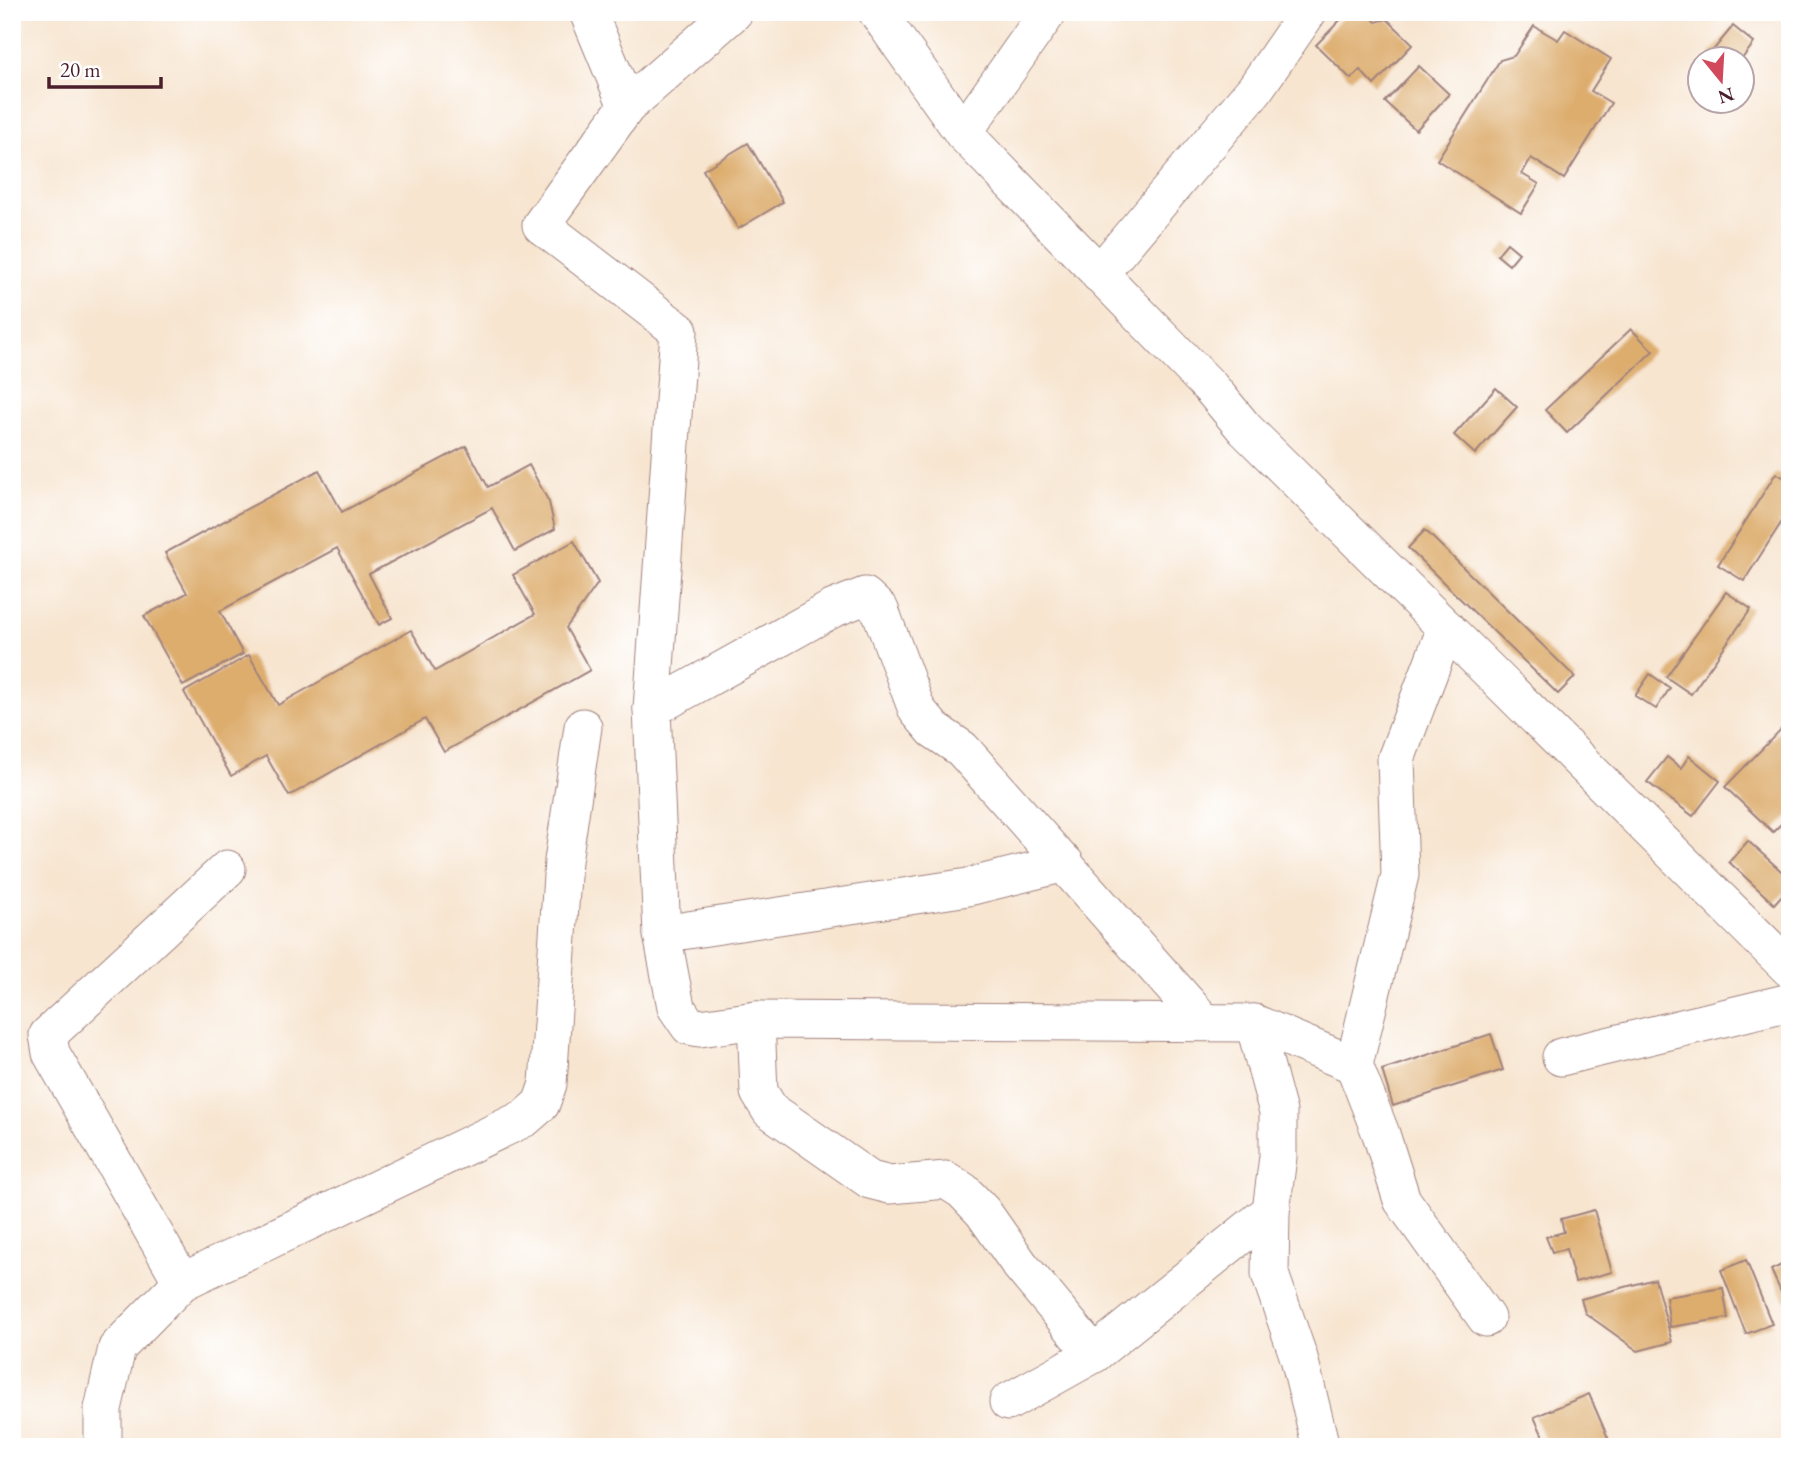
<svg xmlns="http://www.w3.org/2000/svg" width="1802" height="1459" font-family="'EB Garamond',serif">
<rect width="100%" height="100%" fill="#fff"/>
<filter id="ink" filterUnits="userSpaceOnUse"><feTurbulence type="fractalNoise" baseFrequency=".0143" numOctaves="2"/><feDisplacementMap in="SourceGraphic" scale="14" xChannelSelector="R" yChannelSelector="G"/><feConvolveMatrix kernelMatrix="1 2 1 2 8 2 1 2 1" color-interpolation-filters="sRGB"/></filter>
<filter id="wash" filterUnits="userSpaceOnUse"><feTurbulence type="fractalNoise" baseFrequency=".00686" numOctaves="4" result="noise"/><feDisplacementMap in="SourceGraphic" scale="28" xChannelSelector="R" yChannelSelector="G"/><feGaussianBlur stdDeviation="1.57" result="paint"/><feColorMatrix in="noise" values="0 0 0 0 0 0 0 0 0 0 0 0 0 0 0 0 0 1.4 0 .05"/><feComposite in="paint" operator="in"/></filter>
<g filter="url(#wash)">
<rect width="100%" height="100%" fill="#f7e5d0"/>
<g id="blocks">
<g fill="#ddad6e">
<polygon points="1348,12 1366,12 1376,22 1387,19 1413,44 1374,85 1360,70 1351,79 1316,45"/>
<polygon points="1534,26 1558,40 1565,30 1611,59 1591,91 1611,103 1564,179 1531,158 1522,174 1539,184 1521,213 1437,160 1500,60 1514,56"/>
<polygon points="1733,26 1754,43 1741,60 1716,60 1710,54"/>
<polygon points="1419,66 1449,94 1416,130 1385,102"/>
<polygon points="748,143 783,202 738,229 703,170"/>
<polygon points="1507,243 1519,253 1509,265 1497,255"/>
<polygon points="1631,329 1653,351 1567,433 1545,410"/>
<polygon points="1496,388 1517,407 1475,454 1454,435"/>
<polygon points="466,446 488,487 529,465 549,502 555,529 515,551 492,508 369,574 392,618 379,625 337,548 220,611 243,654 183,686 144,616 187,593 165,553 319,470 342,512"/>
<polygon points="1776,473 1790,481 1790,509 1744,581 1718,565"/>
<polygon points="1425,530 1575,677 1558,694 1408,548"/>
<polygon points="574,541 598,583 566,628 590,670 444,752 425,719 289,796 266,756 231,776 184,692 249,655 278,705 411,630 435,671 535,614 513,575"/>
<polygon points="1726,592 1751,609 1691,694 1666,677"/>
<polygon points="1650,674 1670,688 1656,709 1635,696"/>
<polygon points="1790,720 1790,815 1773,832 1725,787"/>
<polygon points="1689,756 1720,781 1693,816 1647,782 1667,757 1681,768"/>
<polygon points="1748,841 1790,879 1790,886 1774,904 1729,862"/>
<polygon points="1491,1034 1503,1070 1393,1106 1382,1070"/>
<polygon points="1594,1210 1612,1272 1575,1282 1566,1249 1552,1252 1546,1237 1564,1232 1561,1219"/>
<polygon points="1746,1260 1772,1324 1746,1334 1721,1270"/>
<polygon points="1790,1261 1790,1299 1785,1301 1771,1270"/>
<polygon points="1655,1279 1672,1342 1638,1351 1585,1313 1581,1299"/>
<polygon points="1723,1288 1728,1318 1670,1327 1666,1297"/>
<polygon points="1589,1394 1612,1447 1583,1447 1581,1441 1569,1447 1548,1447 1534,1417"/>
</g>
</g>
</g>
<g filter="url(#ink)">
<use href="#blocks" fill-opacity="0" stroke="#a0827e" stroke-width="2"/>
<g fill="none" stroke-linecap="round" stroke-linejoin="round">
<defs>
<g id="minor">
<polyline points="588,12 627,106"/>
<polyline points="734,12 627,106 541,225 679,331 652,709 662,934 676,1007 689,1026 700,1028 756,1020 1254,1023 1354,1065"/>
<polyline points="877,12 963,133 1211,388 1245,429 1790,969"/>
<polyline points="963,133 1048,12"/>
<polyline points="1099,274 1255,89 1308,12"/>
<polyline points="1446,628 1396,759 1400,875 1354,1065 1381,1134 1402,1200 1486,1318"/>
<polyline points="652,709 832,609 865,596 880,610 917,710 934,730 962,749 1204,1022"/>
<polyline points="662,934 968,887 1065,863"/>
<polyline points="756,1020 759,1092 770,1110 870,1180 890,1185 946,1180 963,1191 983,1212 1020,1265 1094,1354"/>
<polyline points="1254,1023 1278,1112 1278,1157 1271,1211 1270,1274 1299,1358 1321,1447"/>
<polyline points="1561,1057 1790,1002"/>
<polyline points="182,1282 51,1053 48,1035 227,869"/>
<polyline points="1008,1402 1094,1354 1271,1211"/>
<polyline points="103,1447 103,1409 117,1348 182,1282 525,1118 541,1104 548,1084 563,861 583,727"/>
</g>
</defs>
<use href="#minor" stroke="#a0827e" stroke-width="39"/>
<use href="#minor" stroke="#fff" stroke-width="37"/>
</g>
</g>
<rect width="1802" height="1459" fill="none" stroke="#fff" stroke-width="42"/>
<g transform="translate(1721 80) rotate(162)"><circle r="33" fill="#ffffff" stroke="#b7a5aa" stroke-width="2"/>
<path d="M0-5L12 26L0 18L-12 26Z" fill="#d1495b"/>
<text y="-10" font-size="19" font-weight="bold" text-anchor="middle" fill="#4a1f2b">N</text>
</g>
<path d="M49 77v10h112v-10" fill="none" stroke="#4a1f2b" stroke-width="3.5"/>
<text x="60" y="77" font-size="21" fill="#4a1f2b" stroke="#ffffff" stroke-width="5" paint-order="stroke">20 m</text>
</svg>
